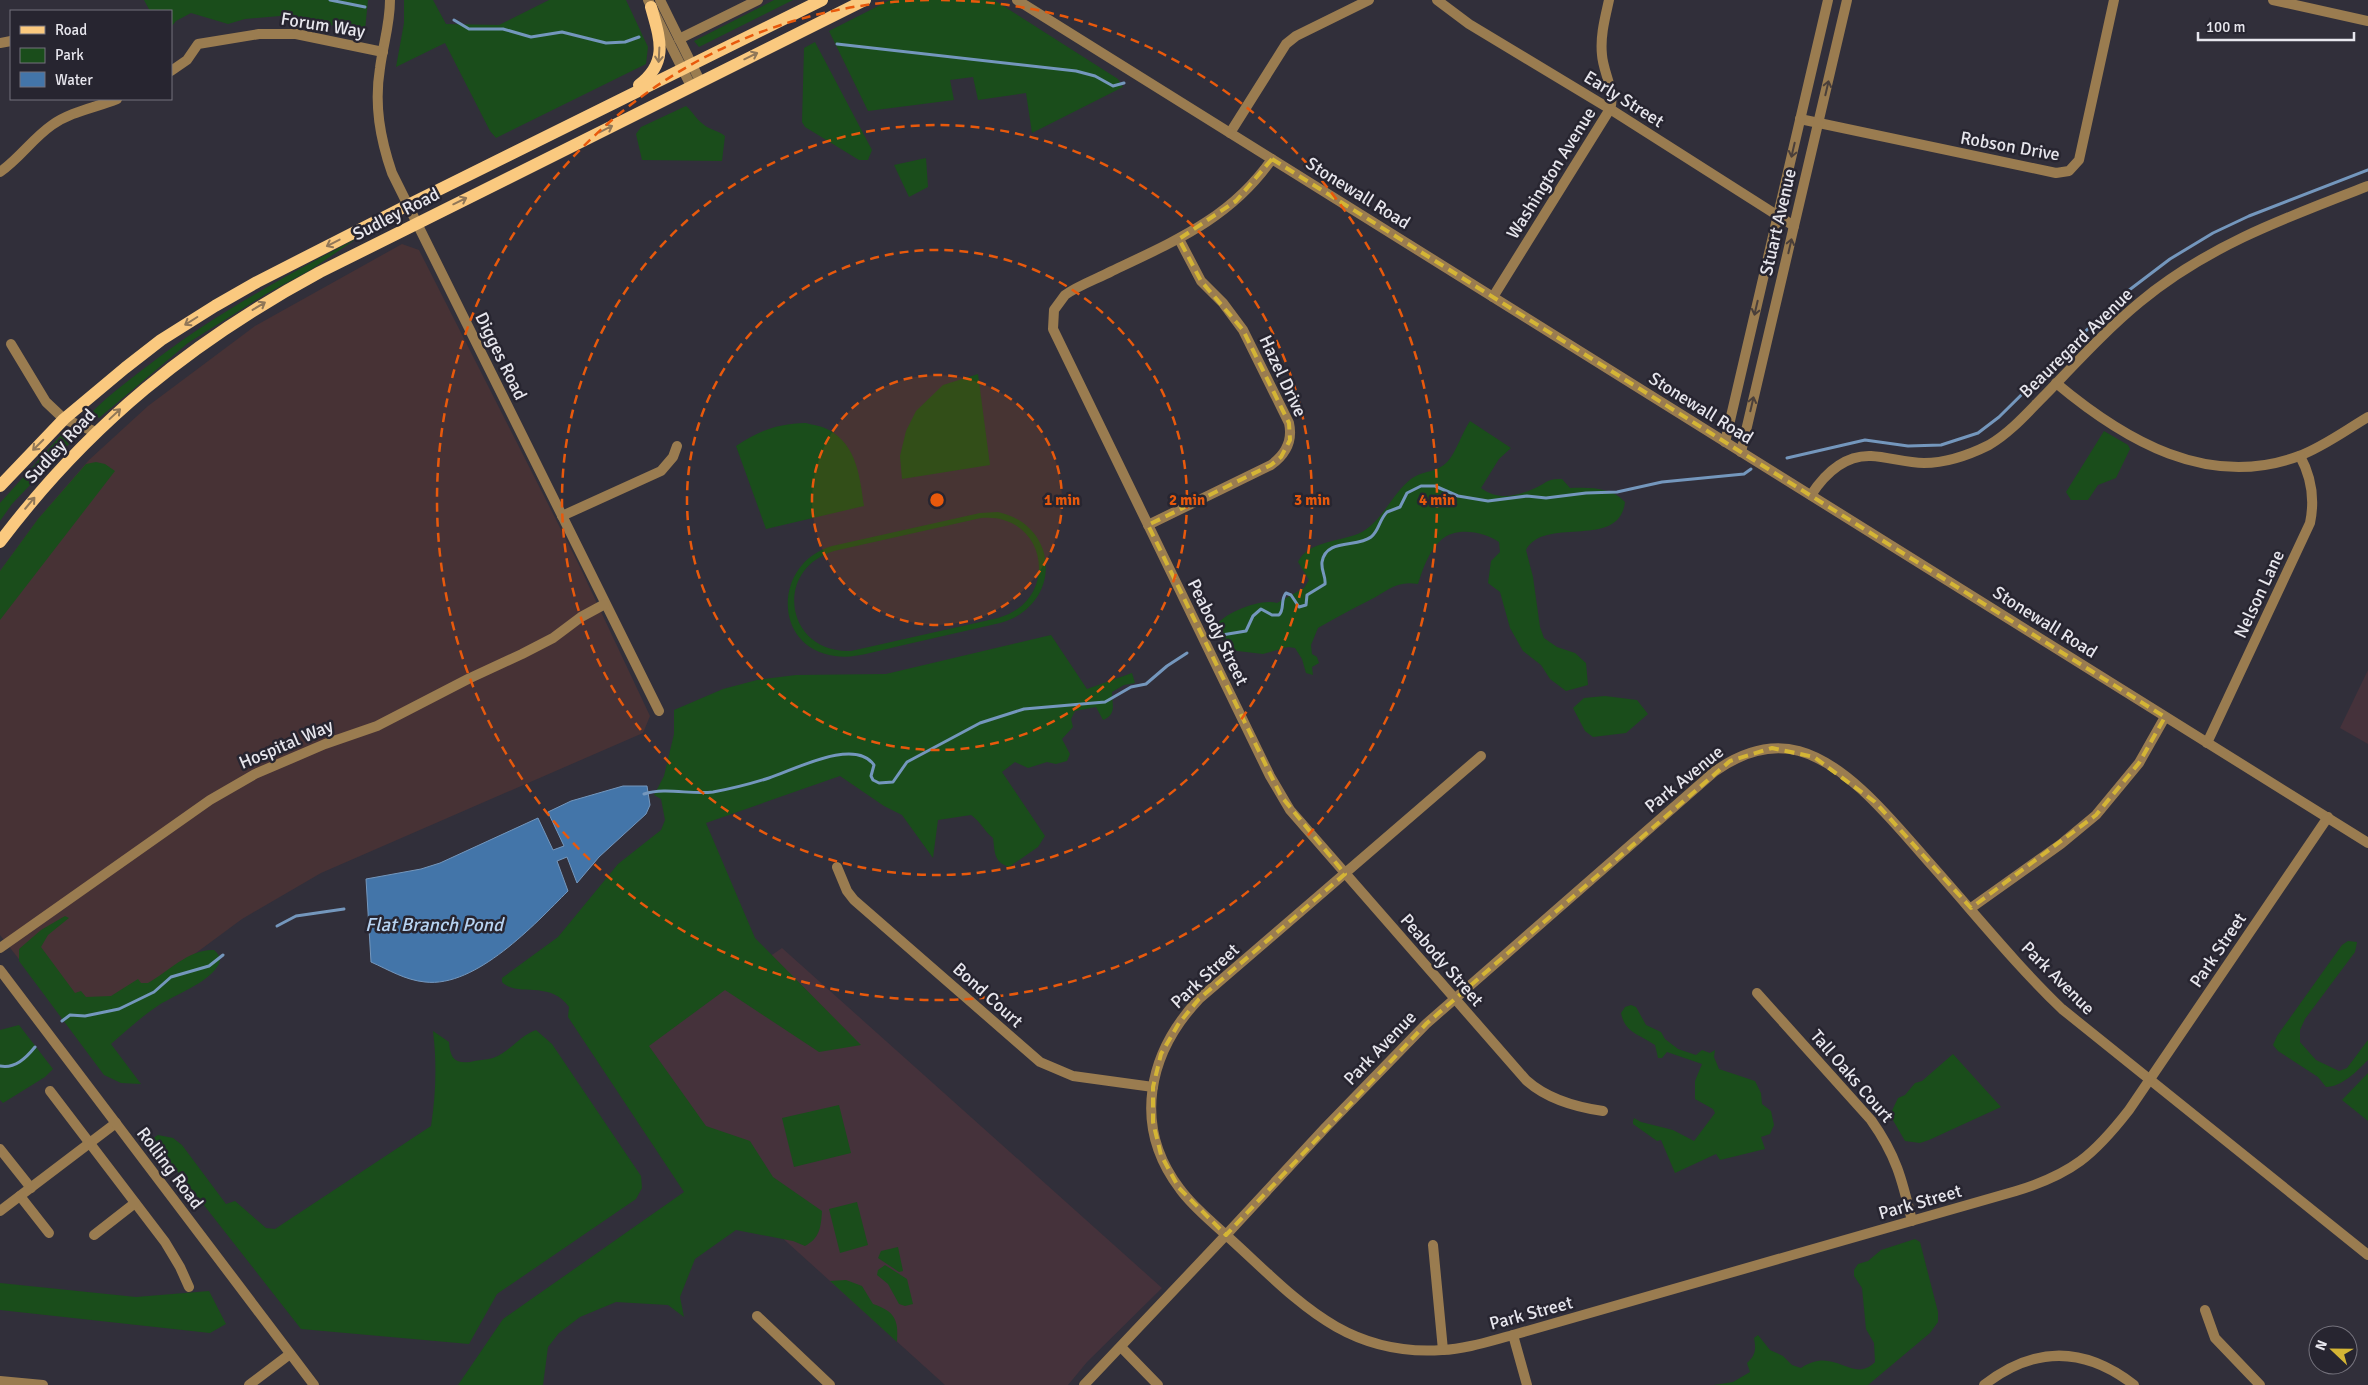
<svg xmlns="http://www.w3.org/2000/svg" width="2368" height="1385" font-family="Signika,sans-serif">
<rect width="100%" height="100%" fill="#312f3a"/>
<g fill="#45323b">
<polygon points="2368,670 2368,744 2340,728"/>
<polygon points="782,948 1162,1288 1087,1362 1068,1385 945,1385 736,1196 639,1047"/>
</g>
<polygon fill="#473235" points="402,244 419,250 579,565 650,716 643,733 321,873 242,919 81,1038 0,935 0,571 38,519 89,460 148,406 255,326"/>
<g fill="#1a4d1b" fill-rule="evenodd">
<polygon points="144,0 368,0 365,30 357,32 319,22 280,16 245,19 228,24 191,13 176,21 171,27 171,11 150,11"/>
<polygon points="404,0 433,0 446,24 499,25 549,0 626,0 648,47 646,64 496,138 490,131 445,43 396,67 404,23"/>
<polygon points="774,0 793,0 699,47 694,41"/>
<polygon points="890,0 994,0 1118,79 1123,87 1032,133 1026,93 978,100 973,77 950,80 954,100 868,111 829,31"/>
<polygon points="815,42 872,150 868,160 859,160 805,127 802,122 804,48"/>
<path d="M686,106C693,112 696,119 703,124C709,130 718,130 725,136L722,161L642,160L636,134L641,127Z"/>
<polygon points="926,158 928,187 909,197 894,165"/>
<path d="M356,239L312,269L266,294L188,343L99,418L92,412C111,393 133,377 154,361C217,313 285,276 356,239Z"/>
<polygon points="978,374 990,465 902,479 900,456 906,431 916,411 943,385"/>
<path d="M1470,421L1511,448L1499,459L1481,488C1497,500 1515,497 1533,489C1546,484 1546,478 1562,479L1570,488C1589,487 1612,487 1625,502C1619,551 1545,515 1526,550L1533,577L1540,627L1544,638L1557,647L1575,653L1586,663L1588,685L1566,691L1550,679L1541,665L1523,651L1510,628L1500,592L1488,583L1491,561L1500,552L1499,542C1485,532 1456,526 1441,540C1429,551 1423,568 1418,584C1397,580 1387,591 1370,600C1352,609 1335,618 1318,628L1311,645L1312,654L1317,657L1319,663L1312,667L1313,675L1306,673L1302,659L1295,648L1288,647L1263,654L1229,650L1215,627C1223,613 1261,598 1277,603L1304,588L1309,580L1298,562C1308,540 1343,542 1362,532C1382,521 1392,494 1411,479C1423,470 1438,473 1448,461C1456,452 1462,433 1470,421Z"/>
<path d="M806,423C813,425 822,426 829,430C857,445 860,478 864,506L766,529L736,446C760,430 777,424 806,423Z"/>
<polygon points="2104,431 2128,445 2130,449 2116,478 2098,485 2088,500 2071,500 2066,492"/>
<polygon points="62,434 70,443 12,504 0,521 0,503"/>
<polygon points="96,462 105,464 115,471 0,620 0,571 38,519 86,464"/>
<path d="M998,512C1061,526 1062,606 1000,623C965,631 930,639 895,647C876,651 855,659 835,656C772,648 773,563 832,546L980,513ZM981,518C1047,512 1062,600 998,618L851,651C786,654 772,570 834,551Z"/>
<path d="M1051,635L1087,689L1132,673L1135,683L1124,685L1112,692C1112,704 1117,715 1103,720L1096,707L1075,711L1071,719L1073,727L1062,739L1070,754L1067,761L1056,764L1047,762L1028,768L1015,762L1002,772L1045,836L1038,847L1009,867C993,862 995,851 993,838C984,831 981,822 971,815L938,820L933,858L902,815L884,806L840,776L706,823L755,938L861,1045L819,1052L725,990L649,1046L706,1126L750,1141L773,1177L822,1211C821,1227 820,1238 805,1246L793,1241L736,1230L695,1259L680,1297L684,1317L668,1305L616,1302L580,1317L559,1333L548,1347L543,1385H458L503,1319L684,1192L568,1017L569,1007C549,979 518,998 502,982V978L558,937L618,864L661,830L665,820L661,799L654,795L664,776L674,734V710L723,689L757,680L796,675L886,674Z"/>
<polygon points="1605,696 1637,700 1648,714 1626,733 1593,737 1585,731 1573,708 1584,698"/>
<path d="M65,916L69,918L48,935L41,947L75,993L81,991L86,997L111,996L138,979L141,983H148C169,971 189,949 214,950C220,955 222,961 217,967C207,983 175,995 159,1005C142,1016 126,1031 111,1044L141,1084L121,1083L104,1075L19,961V949L41,930Z"/>
<path d="M2348,941L2357,942L2355,952L2305,1019L2300,1030V1042L2316,1060L2339,1071L2347,1068L2368,1040V1060C2357,1071 2342,1087 2326,1087L2318,1077L2278,1051L2273,1045L2277,1036L2342,945Z"/>
<path d="M1631,1005L1636,1007L1646,1025L1661,1032L1665,1039L1678,1049L1696,1055L1702,1050L1710,1053L1715,1050L1714,1057L1719,1069L1755,1081L1761,1093L1762,1104L1771,1111L1774,1125L1770,1134L1761,1137L1765,1149L1720,1160L1716,1154L1675,1173L1661,1140L1657,1141L1633,1124V1121L1634,1118L1641,1122L1673,1130L1694,1141L1715,1113L1713,1109L1695,1099V1081L1702,1064L1667,1052L1662,1058H1658L1655,1045C1639,1034 1625,1033 1621,1013L1625,1007Z"/>
<polygon points="19,1025 53,1069 45,1077 3,1103 0,1100 0,1030"/>
<path d="M536,1030L552,1044L641,1176L642,1188L636,1199L497,1294L469,1344L301,1329L152,1139L158,1135L173,1138L182,1145L226,1204L235,1201L266,1228L275,1229L431,1126C436,1093 437,1064 433,1031L449,1042C450,1057 454,1064 470,1062C477,1060 486,1060 493,1058C510,1052 519,1036 536,1030Z"/>
<polygon points="1953,1054 2001,1107 1929,1140 1920,1143 1905,1141 1890,1115 1898,1098 1905,1095 1915,1083 1922,1081"/>
<polygon points="2368,1073 2368,1121 2342,1100"/>
<polygon points="839,1105 851,1153 794,1167 782,1118"/>
<polygon points="857,1202 868,1245 840,1253 829,1209"/>
<path d="M1915,1239L1920,1242L1938,1312V1322L1930,1333L1868,1385H1714L1733,1382L1750,1372L1747,1363C1756,1355 1756,1349 1754,1338L1758,1335L1770,1350L1783,1356L1792,1365L1801,1368C1835,1345 1852,1385 1875,1362L1874,1343L1866,1329L1862,1288L1854,1276V1270L1858,1264L1868,1261L1881,1250Z"/>
<polygon points="898,1247 903,1271 899,1272 878,1258 881,1251"/>
<polygon points="885,1265 907,1279 913,1304 905,1306 899,1304 888,1284 877,1275 878,1270"/>
<path d="M846,1280L862,1286L873,1304C894,1311 899,1319 897,1342L830,1281Z"/>
<polygon points="0,1283 136,1297 209,1291 226,1324 210,1333 0,1310"/>
</g>
<path fill="#4375a9" stroke="#7497bd" d="M623,786H647L650,805L646,814L599,857L577,883L567,857L557,861L568,891C535,924 476,988 425,982C405,980 389,970 371,962L366,879L421,869L440,863L538,818L553,850L564,846L548,812L571,801Z"/>
<g fill="none" stroke-linecap="round" stroke-linejoin="round">
<g stroke="#7497bd" stroke-width="3">
<polyline points="330,0 365,7"/>
<polyline points="454,20 469,29 503,29 531,37 562,32 606,43 625,42 639,37"/>
<polyline points="837,44 1076,71 1095,76 1113,86 1124,83"/>
<polyline points="1787,458 1865,440 1908,446 1941,445 1978,433 1999,417 2120,297 2170,259 2213,233 2249,216 2368,170"/>
<path d="M1222,635L1246,631L1253,616L1261,609L1272,615H1279C1285,609 1280,600 1286,593L1291,595L1299,607L1306,605L1307,595L1325,584C1326,576 1321,571 1322,562C1326,538 1357,548 1371,537C1379,531 1379,520 1387,512L1400,507L1407,493L1421,486H1435L1458,496L1488,501L1527,496L1546,498L1586,493L1617,492L1662,482L1744,474L1751,469"/>
<path d="M644,794C666,787 691,795 713,792C730,789 753,783 769,778C794,770 855,737 874,765L871,776L873,780L879,783L893,782L907,762L980,723L1024,709L1105,702L1131,687L1146,684L1167,666L1187,653"/>
<polyline points="277,926 296,916 344,909"/>
<polyline points="62,1021 70,1015 85,1016 119,1009 154,992 171,977 209,966 223,955"/>
<path d="M0,1066C15,1069 26,1058 35,1047"/>
</g>
<g stroke="#9a7c50" stroke-width="10">
<path d="M390,0C390,24 383,45 380,68C374,105 380,138 392,173L659,711"/>
<polyline points="1437,0 1469,24 1610,109 1794,226"/>
<polyline points="2273,0 2368,21"/>
<polyline points="679,39 758,0"/>
<polyline points="0,43 11,41"/>
<polyline points="171,71 187,60 198,44 259,34 296,34 383,52"/>
<polyline points="1800,119 2056,173 2069,171 2079,160 2114,0"/>
<polyline points="1230,133 1286,44 1296,36 1369,0"/>
<path d="M1272,159C1231,218 1175,241 1112,271C1097,279 1079,285 1065,295L1054,310L1053,329L1270,776L1290,810L1526,1080C1547,1099 1575,1107 1603,1111"/>
<path d="M0,172C20,158 32,139 52,125C72,111 95,108 117,99"/>
<path d="M1493,297L1610,109C1616,92 1603,72 1602,55C1600,36 1605,18 1609,0"/>
<polyline points="11,344 46,402 64,419 96,432"/>
<path d="M2056,383C2124,440 2208,490 2299,456C2323,447 2346,430 2368,417"/>
<polyline points="1725,442 1828,0"/>
<polyline points="1741,452 1847,0"/>
<path d="M1811,495C1824,475 1844,455 1871,456C1889,457 1906,463 1924,463C1946,463 1969,455 1989,445C2011,432 2028,412 2045,395C2076,363 2106,330 2140,302C2207,246 2287,217 2368,186"/>
<polyline points="562,516 661,471 673,457 677,446"/>
<path d="M1148,525L1271,465C1285,455 1293,441 1289,423L1243,330L1223,303L1201,281L1179,239"/>
<path d="M2207,743L2310,523C2315,499 2312,478 2300,456"/>
<path d="M1481,756L1199,999C1148,1053 1132,1126 1180,1189C1193,1207 1210,1220 1226,1235L1326,1127L1426,1024L1714,772C1739,754 1768,743 1799,751C1848,764 1895,824 1927,860C1972,910 2014,963 2062,1009L2368,1255"/>
<polyline points="837,867 847,891 854,900 1040,1062 1073,1076 1153,1087"/>
<polyline points="1971,908 2061,844 2096,815 2139,763 2165,717"/>
<polyline points="0,948 210,800 255,774 325,744 377,726 468,679 522,654 553,638 581,617 605,604"/>
<path d="M1757,993L1871,1120C1896,1155 1902,1179 1912,1221"/>
<polyline points="50,1091 165,1242 180,1267 189,1287"/>
<polyline points="0,1149 31,1188"/>
<polyline points="20,1196 49,1233"/>
<polyline points="0,1211 116,1123"/>
<polyline points="94,1235 135,1203"/>
<polyline points="1433,1245 1443,1350"/>
<polyline points="2205,1310 2215,1338 2260,1385"/>
<polyline points="757,1316 830,1385"/>
<polyline points="1513,1335 1527,1385"/>
<polyline points="1121,1347 1158,1385"/>
<polyline points="0,1381 43,1385"/>
<polyline points="249,1385 290,1354"/>
<path d="M1984,1385C2034,1346 2084,1346 2134,1385"/>
</g>
<g stroke="#9a7c50" stroke-width="10">
<polyline points="648,0 691,86"/>
<polyline points="660,0 700,81"/>
<polyline points="1017,0 2368,843"/>
<polyline points="0,970 314,1385"/>
<path d="M1084,1385L1226,1235C1294,1296 1342,1357 1442,1350C1466,1349 1490,1341 1513,1335L2016,1191C2072,1174 2094,1155 2129,1110L2328,817"/>
</g>
<g stroke="#fac97f" stroke-width="12">
<path d="M639,85C669,62 660,39 651,7"/>
<polyline points="0,486 64,419 125,368 161,340 215,306 257,282 408,205 822,0"/>
<path d="M0,542C88,425 192,341 320,272L865,0"/>
</g>
</g>
<defs><path id="oneway-shaft" d="M-6 0H5M1.5-3L5.5 0L1.5 3" fill="none" stroke-width="1.6" stroke-linecap="round" stroke-linejoin="round" transform="scale(1.25)"/></defs>
<g stroke="#907758">
<use href="#oneway-shaft" transform="translate(659 55) rotate(93)"/>
<use href="#oneway-shaft" transform="translate(751 56) rotate(-26)"/>
<use href="#oneway-shaft" transform="translate(606 129) rotate(-27)"/>
<use href="#oneway-shaft" transform="translate(460 201) rotate(-26)"/>
<use href="#oneway-shaft" transform="translate(333 243) rotate(153)"/>
<use href="#oneway-shaft" transform="translate(259 306) rotate(-31)"/>
<use href="#oneway-shaft" transform="translate(191 321) rotate(148)"/>
<use href="#oneway-shaft" transform="translate(115 414) rotate(-43)"/>
<use href="#oneway-shaft" transform="translate(38 445) rotate(135)"/>
<use href="#oneway-shaft" transform="translate(30 503) rotate(-50)"/>
</g>
<g stroke="#4a3f3a">
<use href="#oneway-shaft" transform="translate(1827 88) rotate(-77)"/>
<use href="#oneway-shaft" transform="translate(1793 150) rotate(103)"/>
<use href="#oneway-shaft" transform="translate(1790 246) rotate(-77)"/>
<use href="#oneway-shaft" transform="translate(1756 308) rotate(103)"/>
<use href="#oneway-shaft" transform="translate(1752 404) rotate(-77)"/>
</g>
<path fill="none" stroke="#d4b535" stroke-width="4" stroke-dasharray="10 6" stroke-linejoin="round" d="M1272,159L2165,717L2139,763L2096,815L1971,908L1875,802L1814,757L1772,748L1730,761L1426,1024L1226,1235L1179,1188L1161,1155L1153,1122V1087L1161,1054L1179,1023L1199,999L1345,874L1281,796L1148,525L1271,465L1281,457L1290,440L1289,423L1243,330L1201,281L1179,239L1236,201Z"/>
<circle cx="937" cy="500" r="125" fill="#e8590c" fill-opacity=".12"/>
<g fill="none" stroke="#e8590c" stroke-width="2.5" stroke-dasharray="9 6">
<circle cx="937" cy="500" r="125"/>
<circle cx="937" cy="500" r="250"/>
<circle cx="937" cy="500" r="375"/>
<path d="M941 0A500 500 0 1 1 933 0"/>
</g>
<g text-anchor="middle" dominant-baseline="central" stroke-width="5" stroke-linejoin="round" paint-order="stroke">
<g font-size="18" fill="#e7e6ed" stroke="#272530">
<text transform="translate(323 25) rotate(9)">Forum Way</text>
<text transform="translate(1624 99) rotate(32)">Early Street</text>
<text transform="translate(2010 146) rotate(10)">Robson Drive</text>
<text transform="translate(1551 173) rotate(-58)">Washington Avenue</text>
<text transform="translate(1358 193) rotate(32)">Stonewall Road</text>
<text transform="translate(396 214) rotate(-27)">Sudley Road</text>
<text transform="translate(1778 222) rotate(-77)">Stuart Avenue</text>
<text transform="translate(2076 343) rotate(-44)">Beauregard Avenue</text>
<text transform="translate(501 356) rotate(64)">Digges Road</text>
<text transform="translate(1283 376) rotate(65)">Hazel Drive</text>
<text transform="translate(1701 408) rotate(32)">Stonewall Road</text>
<text transform="translate(60 446) rotate(-47)">Sudley Road</text>
<text transform="translate(2259 594) rotate(-65)">Nelson Lane</text>
<text transform="translate(2045 622) rotate(32)">Stonewall Road</text>
<text transform="translate(1218 632) rotate(64)">Peabody Street</text>
<text transform="translate(286 744) rotate(-23)">Hospital Way</text>
<text transform="translate(1684 779) rotate(-39)">Park Avenue</text>
<text transform="translate(2218 950) rotate(-56)">Park Street</text>
<text transform="translate(1442 960) rotate(49)">Peabody Street</text>
<text transform="translate(1205 976) rotate(-43)">Park Street</text>
<text transform="translate(2058 978) rotate(45)">Park Avenue</text>
<text transform="translate(988 995) rotate(42)">Bond Court</text>
<text transform="translate(1380 1048) rotate(-46)">Park Avenue</text>
<text transform="translate(1852 1076) rotate(49)">Tall Oaks Court</text>
<text transform="translate(170 1168) rotate(53)">Rolling Road</text>
<text transform="translate(1920 1202) rotate(-16)">Park Street</text>
<text transform="translate(1531 1313) rotate(-15)">Park Street</text>
</g>
<g font-size="19" font-style="italic" fill="#b8d4f2" stroke="#272530">
<text x="434" y="925">Flat Branch Pond</text>
</g>
</g>
<circle cx="937" cy="500" r="8" fill="#e8590c" stroke="#272530" stroke-width="2.5"/>
<g font-size="15" text-anchor="middle" font-weight="bold" fill="#e8590c" stroke="#272530" stroke-width="5" stroke-linejoin="round" paint-order="stroke">
<text x="1062" y="505">1 min</text>
<text x="1187" y="505">2 min</text>
<text x="1312" y="505">3 min</text>
<text x="1437" y="505">4 min</text>
</g>
<rect x="10" y="10" width="162" height="90" fill="#272530" stroke="#74727c"/>
<rect x="20" y="26" width="25" height="8" fill="#fac97f" stroke="#74727c"/>
<text x="55" y="35" font-size="15" fill="#e7e6ed">Road</text>
<rect x="20" y="48" width="25" height="15" fill="#1a4d1b" stroke="#74727c"/>
<text x="55" y="60" font-size="15" fill="#e7e6ed">Park</text>
<rect x="20" y="72" width="25" height="15" fill="#4375a9" stroke="#74727c"/>
<text x="55" y="85" font-size="15" fill="#e7e6ed">Water</text>
<g transform="translate(2333 1350) rotate(292)"><circle r="24" fill="#272530" stroke="#74727c"/>
<path d="M0-4L9 19L0 12L-9 19Z" fill="#d4b535"/>
<text y="-8" font-size="14" font-weight="bold" text-anchor="middle" fill="#e7e6ed">N</text>
</g>
<path d="M2198 32v8h156v-8" fill="none" stroke="#e7e6ed" stroke-width="2.5"/>
<text x="2206" y="32" font-size="15" fill="#e7e6ed" stroke="#272530" stroke-width="4" paint-order="stroke">100 m</text>
</svg>
